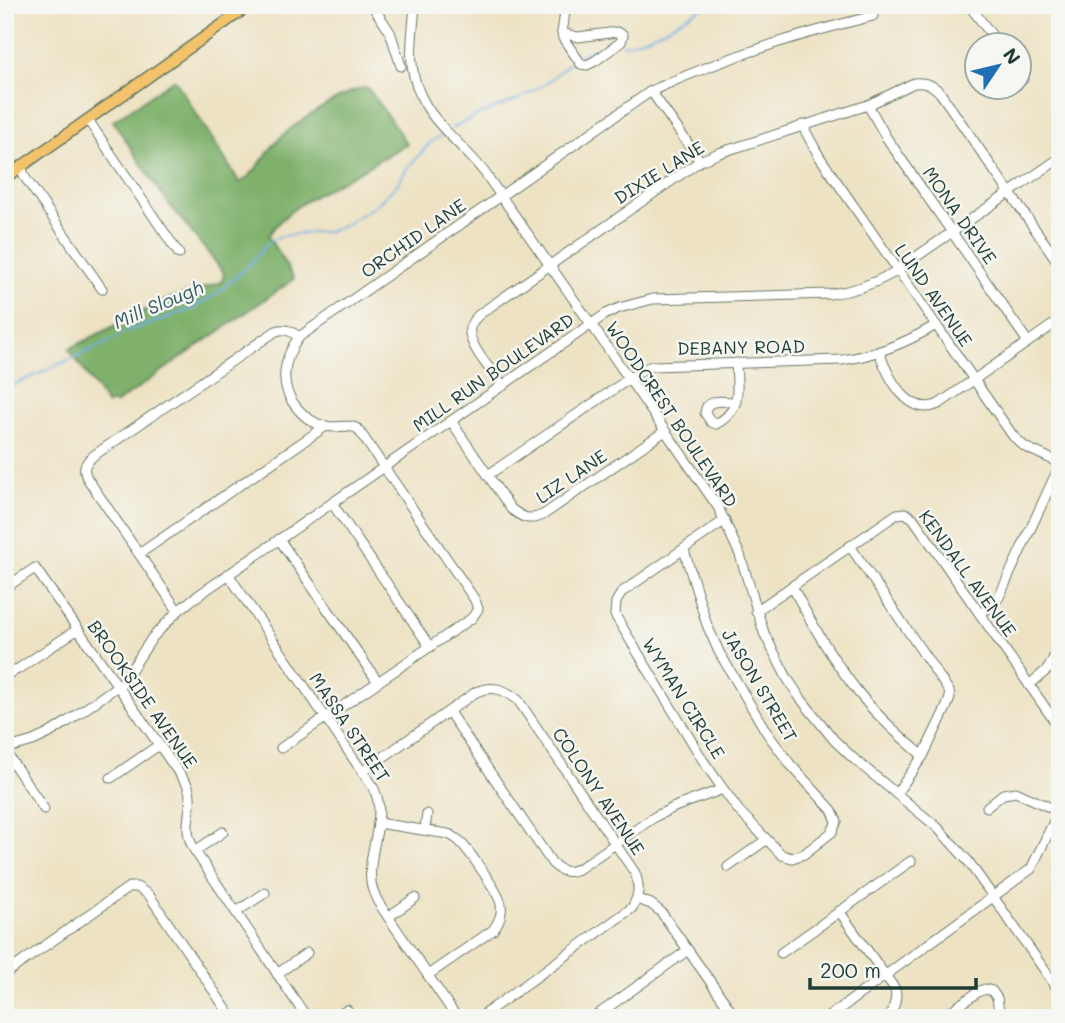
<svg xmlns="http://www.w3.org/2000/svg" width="1065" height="1023" font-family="Mali,sans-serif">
<rect width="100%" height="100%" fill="#f6f6f2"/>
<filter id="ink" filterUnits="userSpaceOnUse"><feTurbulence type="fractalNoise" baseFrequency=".0143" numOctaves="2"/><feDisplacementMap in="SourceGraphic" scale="14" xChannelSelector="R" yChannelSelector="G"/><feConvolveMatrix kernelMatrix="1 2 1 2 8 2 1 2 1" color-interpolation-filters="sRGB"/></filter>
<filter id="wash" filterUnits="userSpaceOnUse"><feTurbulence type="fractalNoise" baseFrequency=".00686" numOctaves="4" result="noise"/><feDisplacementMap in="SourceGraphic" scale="28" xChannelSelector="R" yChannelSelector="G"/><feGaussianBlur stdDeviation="1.57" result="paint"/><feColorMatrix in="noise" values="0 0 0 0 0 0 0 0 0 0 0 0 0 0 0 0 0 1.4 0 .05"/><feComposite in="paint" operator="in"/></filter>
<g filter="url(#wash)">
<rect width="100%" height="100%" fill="#ede2c3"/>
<path fill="#7fb16c" stroke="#4f7750" stroke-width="2" d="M173,80H175L240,183C258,171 265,154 279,139C295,123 347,88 368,88L407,144C391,152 376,162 360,171C328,189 288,205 268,236L294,279L115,404L113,402L107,405L69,349L163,301L222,282L224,273L162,195L113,121Z"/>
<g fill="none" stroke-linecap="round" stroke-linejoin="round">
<g stroke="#75afe6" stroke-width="2">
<path d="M622,45C653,38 680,20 707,5"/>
<polyline points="579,56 591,50 607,48"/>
<polyline points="452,128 474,117 519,99 545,84 574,59"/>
<polyline points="5,389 110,341 127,331 155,322 163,320 171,316 194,308 218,293 249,265 267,244 276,238 282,236 314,232 327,232 345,225 376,205 396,186 406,170 431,142 441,136"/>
</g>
</g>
</g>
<g filter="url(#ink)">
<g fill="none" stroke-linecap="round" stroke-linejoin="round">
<defs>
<g id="minor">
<polyline points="372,5 390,32 401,66"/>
<path d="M415,5C413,36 406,64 420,94C434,127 467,147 487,176C565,286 641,396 718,507L740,555L764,633L787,678L801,699L834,740L854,759L937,827L968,861L1060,992"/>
<polyline points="969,5 1000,46"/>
<polyline points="1057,5 1060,9"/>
<polygon points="617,32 623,35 621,42 595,61 587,65 581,64 563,38 562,33 578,37"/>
<polyline points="562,33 566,5"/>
<polyline points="1020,74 1023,79"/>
<polyline points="651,91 700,161"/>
<polyline points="868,105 886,137 1028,342"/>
<polyline points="88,120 179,254"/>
<polyline points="802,125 819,156 1013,436 1025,447 1060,463"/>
<polyline points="22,167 24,176 102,289"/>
<path d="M879,352C888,377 908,418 939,404L1060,320"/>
<path d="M503,386C493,372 467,345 470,328C472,320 478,315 484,311L700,161L719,153L868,105L914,83C926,82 934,85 941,94L1060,265"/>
<path d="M736,402C724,402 706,397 705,413L711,422L716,424C743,410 737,388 736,363"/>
<path d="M451,421L511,509C523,518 529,521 543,515L665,431"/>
<path d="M488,475L642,370L652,366L842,360C877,355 906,343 936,325"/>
<polyline points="332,503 430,647"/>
<polyline points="279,539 378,682"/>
<polyline points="850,546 949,691 950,698 947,706 923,756 896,794"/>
<polyline points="684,550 707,625 719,652 767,733 790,764 832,810 837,821 832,832 804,854 792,858 782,855 739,811 723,789 704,762 615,615 616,602 622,592 725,520"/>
<polyline points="139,554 326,426"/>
<path d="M228,574L374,789C388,819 367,850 371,881C371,888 375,895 378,902L457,1018"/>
<path d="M792,586C811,623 832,659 858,692C877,716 900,736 923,756"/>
<path d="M5,588L35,568L188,786C196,812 179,824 195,851L307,1018"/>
<path d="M178,611L87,478C82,468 85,463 93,456L276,331C286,328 291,331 299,337"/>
<polyline points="756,611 897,514 905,513 913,518 1060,729"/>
<polyline points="980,614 992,605 999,597 1060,465"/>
<polyline points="5,675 18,669 78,629"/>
<polyline points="1029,685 1048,669 1060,645"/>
<path d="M449,712L552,863C561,872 568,874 580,868L656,816L677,806L723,789"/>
<path d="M281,748L472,618L478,609L475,600L358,429C348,423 336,429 325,426C313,424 305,417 297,408C278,386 283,359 299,337L651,91C722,58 796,35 873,16"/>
<path d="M5,749L33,741L48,734L67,722L123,682L152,638L178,611L193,599L606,314L619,308L653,299L830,294C853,291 872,285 891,274L1060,158"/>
<polyline points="5,751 44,809"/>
<path d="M362,772L476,692C493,685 504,689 518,700L635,873C640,887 639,896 632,908L479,1018"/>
<polyline points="111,778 159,745"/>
<polyline points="987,807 1003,794 1016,792 1060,812"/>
<path d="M378,823L448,834C451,835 454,837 457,839C467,847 499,893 501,904C503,914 499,922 493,930L428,975"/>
<polyline points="425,829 427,814"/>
<polyline points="195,851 223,832"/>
<polyline points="728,867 766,840"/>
<polyline points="637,899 651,904 661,912 736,1018"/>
<path d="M839,911L895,989C898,1000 893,1008 889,1018"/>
<polyline points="236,912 265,893"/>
<polyline points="388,917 415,898"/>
<polyline points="781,953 911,861"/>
<polyline points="5,974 129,887 137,887 149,895 232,1018"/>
<polyline points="277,974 307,953"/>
<polyline points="335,1018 347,1010"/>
<polyline points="593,1018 688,950"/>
<polyline points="827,1018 1031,869 1060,809"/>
<polyline points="941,1018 978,992 985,989 992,991 997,998 1000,1018"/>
</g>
<polyline id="major" points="5,178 250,5"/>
</defs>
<use href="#minor" stroke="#677766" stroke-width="11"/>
<use href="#major" stroke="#677766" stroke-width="13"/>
<use href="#minor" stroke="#fff" stroke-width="9"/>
<use href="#major" stroke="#f2c36a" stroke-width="10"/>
</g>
</g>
<g text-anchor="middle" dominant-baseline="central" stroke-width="5" stroke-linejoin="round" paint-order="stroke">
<g font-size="18" fill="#1f3d34" stroke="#f6f6f2">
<text transform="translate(659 172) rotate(-32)">DIXIE LANE</text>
<text transform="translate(960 215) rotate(55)">MONA DRIVE</text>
<text transform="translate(413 238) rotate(-35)">ORCHID LANE</text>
<text transform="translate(934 295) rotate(55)">LUND AVENUE</text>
<text transform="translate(741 347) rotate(-1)">DEBANY ROAD</text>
<text transform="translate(493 372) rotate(-35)">MILL RUN BOULEVARD</text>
<text transform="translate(672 414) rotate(56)">WOODCREST BOULEVARD</text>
<text transform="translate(571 476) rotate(-34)">LIZ LANE</text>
<text transform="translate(968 573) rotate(54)">KENDALL AVENUE</text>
<text transform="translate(760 685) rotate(59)">JASON STREET</text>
<text transform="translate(143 694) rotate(55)">BROOKSIDE AVENUE</text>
<text transform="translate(684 698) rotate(58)">WYMAN CIRCLE</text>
<text transform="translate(350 727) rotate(56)">MASSA STREET</text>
<text transform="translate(599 791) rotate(56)">COLONY AVENUE</text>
</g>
<g font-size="19" font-style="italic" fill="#345a60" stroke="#f6f6f2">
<text transform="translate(158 304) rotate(-23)">Mill Slough</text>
</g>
</g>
<rect width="1065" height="1023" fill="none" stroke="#f6f6f2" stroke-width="28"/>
<g transform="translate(998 66) rotate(55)"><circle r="33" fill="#f6f6f2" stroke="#a0aca6" stroke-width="2"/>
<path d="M0-5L12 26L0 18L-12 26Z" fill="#1f6fb2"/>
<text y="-10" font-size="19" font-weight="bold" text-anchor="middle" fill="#1f3d34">N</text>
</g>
<path d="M810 978v10h166v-10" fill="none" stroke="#1f3d34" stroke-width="3.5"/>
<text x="820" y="978" font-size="21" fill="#1f3d34" stroke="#f6f6f2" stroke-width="5" paint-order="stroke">200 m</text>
</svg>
